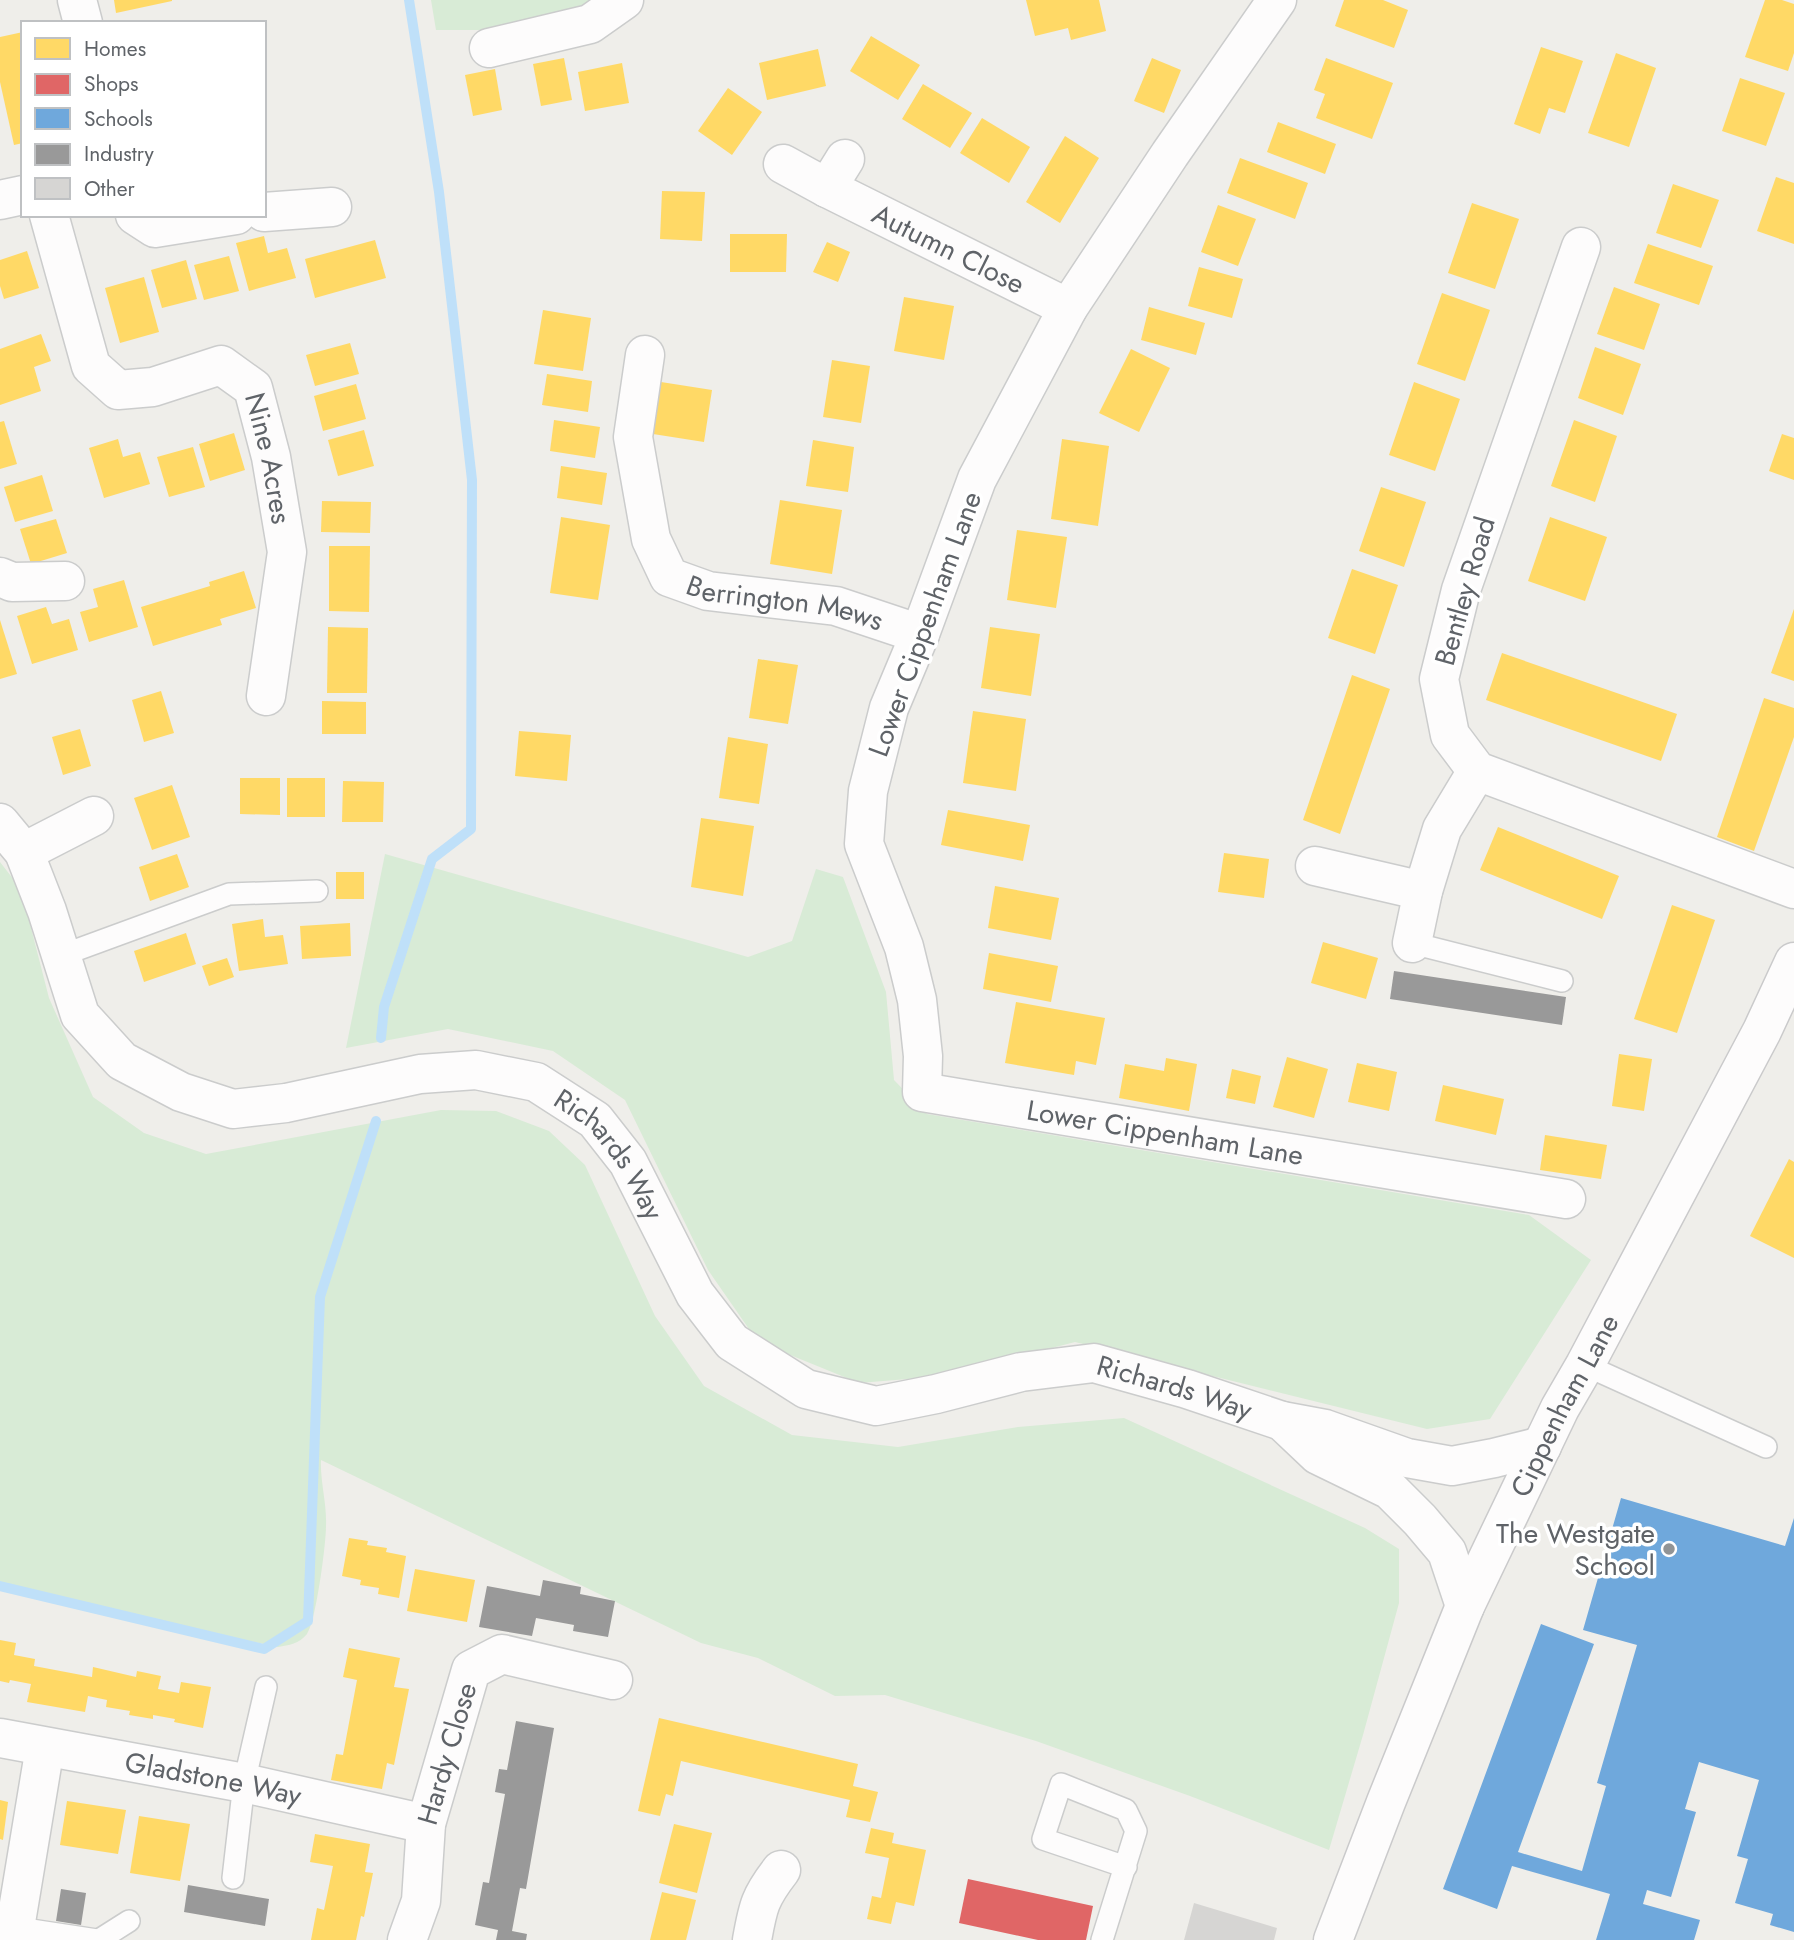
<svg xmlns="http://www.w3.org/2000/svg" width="1794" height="1940" font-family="Jost,sans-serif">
<rect width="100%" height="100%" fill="#efeeea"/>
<g fill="#d8ebd6">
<polygon points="431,0 598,0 588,8 490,30 436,30"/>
<polygon points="385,854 748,957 792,941 816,869 843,877 886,992 894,1080 927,1114 1529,1215 1591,1260 1490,1419 1427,1429 1075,1342 944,1376 859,1383 758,1342 708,1270 625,1100 553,1051 448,1029 346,1048"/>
<path d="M0,862L21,889L49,998L93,1097L144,1133L206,1154L441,1110L496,1111L549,1131L585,1165L655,1316L704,1386L792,1435L898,1447L1018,1427L1124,1418L1365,1528L1399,1549V1603L1363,1735L1329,1850L1190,1796L1036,1741L885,1695L835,1696L758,1658L701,1643L321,1460C320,1481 327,1504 326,1526C326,1545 316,1621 307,1634C299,1644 289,1645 278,1647L0,1589Z"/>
</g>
<g fill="#ffd966">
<polygon points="114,0 172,0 172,1 116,13"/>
<polygon points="1026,0 1099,0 1106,31 1071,40 1068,28 1035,36"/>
<polygon points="1344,0 1383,0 1408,10 1394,48 1335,26"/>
<polygon points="1765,0 1782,0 1794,4 1794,53 1788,71 1745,57"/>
<polygon points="23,32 23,143 14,145 0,82 0,37"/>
<polygon points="871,36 920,65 898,100 850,71"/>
<polygon points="1541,47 1583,61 1565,113 1549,108 1540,134 1514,124"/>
<polygon points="818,49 826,86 767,100 759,63"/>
<polygon points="1616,53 1656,68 1629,147 1588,133"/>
<polygon points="564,58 572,100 541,106 533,64"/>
<polygon points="1152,58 1181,70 1164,113 1134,101"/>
<polygon points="1326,58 1393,83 1372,139 1316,118 1325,94 1314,90"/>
<polygon points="622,63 629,103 585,111 578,72"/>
<polygon points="495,69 502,110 473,116 465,75"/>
<polygon points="1740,78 1785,93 1766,146 1722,131"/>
<polygon points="923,84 972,113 950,148 902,119"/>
<polygon points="728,88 762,112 732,155 698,131"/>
<polygon points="982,118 1030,147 1009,183 960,153"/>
<polygon points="1278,122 1336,144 1325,174 1267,152"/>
<polygon points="1065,136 1099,158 1060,223 1026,202"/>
<polygon points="1240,158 1308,183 1295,219 1227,193"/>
<polygon points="1776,177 1794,183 1794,244 1757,231"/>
<polygon points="1673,184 1719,200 1701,248 1656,233"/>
<polygon points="662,191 705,192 702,241 660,239"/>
<polygon points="1472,203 1519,219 1495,289 1448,273"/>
<polygon points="1218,205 1256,219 1238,266 1201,252"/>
<polygon points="730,234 787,234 786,272 730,272"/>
<polygon points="264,236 268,253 287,248 296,278 249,291 236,243"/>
<polygon points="375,240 386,278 315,298 305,259"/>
<polygon points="827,242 850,252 838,282 813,272"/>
<polygon points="1648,244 1713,266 1699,305 1634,283"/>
<polygon points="27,251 39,288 4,299 0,286 0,260"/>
<polygon points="229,256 239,291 204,300 194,265"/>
<polygon points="186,260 197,299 162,308 151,270"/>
<polygon points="1199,267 1243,279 1232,318 1188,306"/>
<polygon points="144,277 159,332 120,343 105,288"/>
<polygon points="1614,287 1660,304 1644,350 1597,334"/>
<polygon points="1442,293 1490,310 1465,381 1417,364"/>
<polygon points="904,297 954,306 944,360 894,351"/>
<polygon points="1149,307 1205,323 1196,355 1141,340"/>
<polygon points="543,310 591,318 583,371 534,364"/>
<polygon points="41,334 51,361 34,367 41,391 0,405 0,349"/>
<polygon points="350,343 359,374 315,386 306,355"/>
<polygon points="1595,347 1641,364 1623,415 1578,398"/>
<polygon points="1131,349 1170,368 1139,432 1099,413"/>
<polygon points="832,360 870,366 861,423 823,417"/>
<polygon points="547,374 592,381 588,412 542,405"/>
<polygon points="661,382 712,390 704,442 653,434"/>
<polygon points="1414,382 1460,399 1435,471 1389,455"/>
<polygon points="356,384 366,419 323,431 314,396"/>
<polygon points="554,420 600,427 595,458 550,451"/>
<polygon points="1574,420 1617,436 1595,502 1551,486"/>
<polygon points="4,421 17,464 0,469 0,422"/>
<polygon points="364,430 374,466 338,476 328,440"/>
<polygon points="234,433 245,470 210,481 199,444"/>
<polygon points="1782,434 1794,438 1794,480 1769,471"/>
<polygon points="118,439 123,457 140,452 150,484 104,498 89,448"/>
<polygon points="1062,439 1109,446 1098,526 1051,519"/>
<polygon points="813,440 854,447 848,492 806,486"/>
<polygon points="193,447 205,487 169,497 157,457"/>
<polygon points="561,466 607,473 602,505 557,498"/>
<polygon points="42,475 53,511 15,522 4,487"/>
<polygon points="1381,487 1426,502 1404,567 1359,551"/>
<polygon points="780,500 842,510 832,574 770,564"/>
<polygon points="322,501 371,502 370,533 321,532"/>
<polygon points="561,517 610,525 598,600 550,593"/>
<polygon points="1550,517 1607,537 1585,601 1528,581"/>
<polygon points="56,519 67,553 31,564 20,529"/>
<polygon points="1017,530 1067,537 1056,608 1007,600"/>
<polygon points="329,546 370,546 369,612 329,611"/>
<polygon points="1352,569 1398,585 1375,654 1328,638"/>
<polygon points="244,571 256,608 220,619 222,625 153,646 141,607 210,586 209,582"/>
<polygon points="124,580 138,627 89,642 80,612 98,607 93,589"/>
<polygon points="46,607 52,624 69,619 78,650 32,664 17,616"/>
<polygon points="1794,609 1794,681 1771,673"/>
<polygon points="0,620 17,674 0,679"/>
<polygon points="328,627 368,628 367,693 327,693"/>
<polygon points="990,627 1040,634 1031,696 981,688"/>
<polygon points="1502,653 1677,714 1661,761 1486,700"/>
<polygon points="758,659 798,665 788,724 749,718"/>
<polygon points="1352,675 1390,689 1340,834 1303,820"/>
<polygon points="161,691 174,733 144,742 132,700"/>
<polygon points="1764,698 1794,708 1794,737 1754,851 1717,837"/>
<polygon points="322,701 366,702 366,734 322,734"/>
<polygon points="973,711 1026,719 1016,791 963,783"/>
<polygon points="80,729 91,766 63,775 52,737"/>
<polygon points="519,731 571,735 567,781 515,776"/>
<polygon points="728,737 768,744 759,804 719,798"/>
<polygon points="240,778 280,778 280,815 240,814"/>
<rect x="287" y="778" width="38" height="39"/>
<polygon points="343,781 384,782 383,822 342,822"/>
<polygon points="172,785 190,837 152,850 134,798"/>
<polygon points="948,810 1030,825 1023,861 941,845"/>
<polygon points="701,818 754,826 743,896 691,887"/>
<polygon points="1498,827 1619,876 1602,919 1480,870"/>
<polygon points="1224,853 1269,859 1264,898 1218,892"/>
<polygon points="177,854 189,887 150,901 139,867"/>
<rect x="336" y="872" width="28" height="27"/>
<polygon points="995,886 1059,898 1051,940 988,928"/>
<polygon points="1672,905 1715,920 1677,1033 1634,1019"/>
<polygon points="263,919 265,937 283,935 288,964 239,971 232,924"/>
<polygon points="350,923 351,956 302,959 300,926"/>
<polygon points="186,933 196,964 144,982 134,951"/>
<polygon points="1323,942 1378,958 1366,999 1311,983"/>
<polygon points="989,953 1058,966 1051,1002 983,989"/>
<polygon points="227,958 234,977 209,986 202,966"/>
<polygon points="1016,1002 1105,1018 1096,1065 1076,1061 1074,1075 1005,1063"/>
<polygon points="1619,1054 1652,1059 1644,1111 1612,1106"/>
<polygon points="1287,1057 1328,1069 1314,1118 1273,1107"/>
<polygon points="1166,1058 1197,1064 1189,1111 1119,1098 1125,1064 1164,1071"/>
<polygon points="1357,1063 1397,1072 1389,1111 1348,1102"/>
<polygon points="1232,1069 1261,1076 1255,1104 1226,1098"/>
<polygon points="1443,1085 1504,1099 1496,1135 1435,1121"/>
<polygon points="1545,1135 1607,1145 1601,1179 1540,1170"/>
<polygon points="1789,1159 1794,1162 1794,1258 1750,1236"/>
<polygon points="349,1538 368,1541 367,1545 387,1548 386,1552 406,1556 399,1598 378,1594 379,1588 360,1585 361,1580 342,1576"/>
<polygon points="415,1569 475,1580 467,1622 407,1611"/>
<polygon points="0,1640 16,1643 14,1655 35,1659 34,1666 92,1677 93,1667 136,1677 137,1671 161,1676 158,1689 179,1693 181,1682 211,1687 203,1728 174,1722 175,1719 153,1715 153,1719 129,1715 130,1711 106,1707 107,1700 88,1696 85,1712 27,1702 31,1684 10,1680 9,1683 0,1681"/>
<polygon points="349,1648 400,1658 394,1687 409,1689 394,1765 387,1763 382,1789 331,1780 336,1754 343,1755 357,1680 343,1677"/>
<polygon points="659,1718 858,1764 853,1786 878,1792 870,1822 846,1817 850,1800 681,1761 673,1796 666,1794 660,1816 638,1811"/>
<polygon points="0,1800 8,1802 3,1840 0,1839"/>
<polygon points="67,1801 126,1810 118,1854 60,1845"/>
<polygon points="139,1816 190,1824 180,1881 130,1873"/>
<polygon points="674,1824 712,1833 697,1893 659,1883"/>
<polygon points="871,1828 894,1833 892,1843 926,1850 914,1906 896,1902 891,1924 867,1919 872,1896 881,1898 889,1858 865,1853"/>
<polygon points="315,1834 370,1844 365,1872 373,1873 364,1917 361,1916 356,1940 311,1940 317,1908 324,1910 333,1866 310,1862"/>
<polygon points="662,1892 696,1900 686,1940 650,1940"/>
</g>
<polygon fill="#e06666" points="968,1879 1093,1906 1086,1940 1038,1940 959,1923"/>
<polygon fill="#6fa8dc" points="1621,1498 1785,1546 1794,1518 1794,1932 1770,1925 1773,1914 1735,1903 1748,1859 1737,1856 1759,1780 1699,1762 1685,1809 1696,1812 1671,1897 1647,1890 1643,1904 1700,1920 1694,1940 1596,1940 1610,1894 1512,1866 1497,1909 1443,1889 1541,1624 1594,1644 1518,1852 1582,1871 1606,1786 1597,1783 1637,1645 1583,1630"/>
<g fill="#999">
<polygon points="1394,971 1566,997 1562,1025 1390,999"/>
<polygon points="543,1580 581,1587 580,1594 615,1601 608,1637 573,1631 574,1625 536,1618 532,1636 479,1627 487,1586 540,1596"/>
<polygon points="516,1721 554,1728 526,1889 520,1888 512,1931 527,1934 526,1940 496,1940 498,1930 475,1925 483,1882 489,1883 505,1794 495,1792 499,1769 507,1770"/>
<polygon points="188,1885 269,1899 265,1926 184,1912"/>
<polygon points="61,1889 86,1893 81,1925 56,1921"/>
</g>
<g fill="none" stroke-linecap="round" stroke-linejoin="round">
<g stroke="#bfe0f9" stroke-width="10">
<polyline points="381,1038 384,1007 432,859 471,829 472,480 439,192 409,0"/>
<polyline points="0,1586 264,1649 308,1621 320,1297 376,1121"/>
</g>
</g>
<polygon fill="#d6d5d3" points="1194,1903 1277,1928 1274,1940 1184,1940"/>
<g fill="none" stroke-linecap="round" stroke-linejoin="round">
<defs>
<g id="lane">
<polyline points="1412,943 1562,981"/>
<polyline points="60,956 229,894 317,891"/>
<polyline points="1585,1365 1766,1447"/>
<polyline points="233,1878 244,1783 266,1687"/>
<polyline points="5,1926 97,1940"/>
<polyline points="99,1940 129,1921"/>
<polyline points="1102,1940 1136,1831 1126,1810 1061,1784 1043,1839 1126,1867"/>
</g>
<g id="street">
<polyline points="77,0 83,23"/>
<path id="s1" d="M1277,0L1170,154L1068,308L977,479L920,634L889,708L868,791L864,844L904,947L917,1000L923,1056L922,1092L1566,1199"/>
<polyline points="489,48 590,24 624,0"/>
<path id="s2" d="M783,164L827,188L1068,308"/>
<polyline points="827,188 845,159"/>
<polyline points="0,200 23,195"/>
<polyline points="264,212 332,207"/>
<path id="s3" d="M49,215L91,366L118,390L153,387L221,365L253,388L271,457L287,552L266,696"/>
<polyline points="135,215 155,228 236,215"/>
<polyline points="1581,247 1461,590 1439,679 1450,735 1477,771 1794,889"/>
<path id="s4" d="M645,355L633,437L651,539L669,577L708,591L836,606L920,634"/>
<polyline points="0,577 12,582 65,581"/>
<path id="s5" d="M0,823L24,852L47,911L80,1015L122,1061L181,1092L233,1109L286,1103L420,1074L476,1070L536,1082L595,1120L628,1162L695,1294L732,1342L806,1389L876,1406L936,1394L1021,1372L1094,1363L1187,1389L1282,1421L1325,1429L1407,1458L1452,1466L1494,1458L1542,1446"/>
<polyline points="24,852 94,816"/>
<polyline points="1315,866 1423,891"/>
<polyline points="1412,943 1423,891 1442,829 1477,771"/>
<polyline points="1282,1421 1318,1455 1390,1490 1420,1520 1447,1552 1465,1606"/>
<path id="s6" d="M0,1738L244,1783L426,1824"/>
<polyline points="13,1940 45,1747"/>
<path id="s7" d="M407,1940L421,1901L426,1824L471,1670L502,1654L613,1680"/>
<path d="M752,1940C758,1906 760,1897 781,1870"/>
</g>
<g id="secondary">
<path id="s8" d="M1333,1940L1386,1802L1465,1606L1560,1408L1585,1365L1762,1031L1794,962"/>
</g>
</defs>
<use href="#lane" stroke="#cbcccc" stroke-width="24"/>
<use href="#street" stroke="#cbcccc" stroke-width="41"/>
<use href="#secondary" stroke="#cacacb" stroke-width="41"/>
<use href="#lane" stroke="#fdfcfc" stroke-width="21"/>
<use href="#street" stroke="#fdfcfc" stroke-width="38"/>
<use href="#secondary" stroke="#fdfcfc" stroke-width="38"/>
</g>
<circle fill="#919496" stroke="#fff" stroke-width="2.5" cx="1669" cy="1549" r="7"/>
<g text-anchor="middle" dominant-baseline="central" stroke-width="7" stroke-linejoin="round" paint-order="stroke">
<g font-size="28" fill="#5f6368" stroke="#fff">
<text stroke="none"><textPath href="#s2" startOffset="186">Autumn Close</textPath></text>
<text stroke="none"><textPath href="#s3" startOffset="411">Nine Acres</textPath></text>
<text transform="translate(1465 591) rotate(-74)">Bentley Road</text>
<text stroke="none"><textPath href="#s4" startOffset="348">Berrington Mews</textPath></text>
<text transform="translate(925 624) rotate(-70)">Lower Cippenham Lane</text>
<text stroke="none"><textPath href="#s1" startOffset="1454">Lower Cippenham Lane</textPath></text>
<text stroke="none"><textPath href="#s5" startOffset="807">Richards Way</textPath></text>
<text stroke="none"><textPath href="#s5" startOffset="1500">Richards Way</textPath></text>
<text stroke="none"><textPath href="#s8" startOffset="583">Cippenham Lane</textPath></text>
<text stroke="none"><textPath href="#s7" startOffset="192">Hardy Close</textPath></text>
<text stroke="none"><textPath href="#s6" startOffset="217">Gladstone Way</textPath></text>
</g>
<g font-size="28" fill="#5f6368" stroke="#fff" text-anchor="end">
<text x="1655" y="1533">The Westgate<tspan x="1655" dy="32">School</tspan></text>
</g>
</g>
<rect x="21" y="21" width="245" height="196" fill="#ffffff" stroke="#bfc1c3" stroke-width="2"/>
<rect x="35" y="38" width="35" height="21" fill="#ffd966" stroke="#bfc1c3" stroke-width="2"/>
<text x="84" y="56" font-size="21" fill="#5f6368">Homes</text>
<rect x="35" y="74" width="35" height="21" fill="#e06666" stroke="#bfc1c3" stroke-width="2"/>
<text x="84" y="91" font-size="21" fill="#5f6368">Shops</text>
<rect x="35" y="108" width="35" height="21" fill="#6fa8dc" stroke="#bfc1c3" stroke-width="2"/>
<text x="84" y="126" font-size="21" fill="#5f6368">Schools</text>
<rect x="35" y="144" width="35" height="21" fill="#999999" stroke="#bfc1c3" stroke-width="2"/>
<text x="84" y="161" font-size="21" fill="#5f6368">Industry</text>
<rect x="35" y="178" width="35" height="21" fill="#d6d5d3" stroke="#bfc1c3" stroke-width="2"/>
<text x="84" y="196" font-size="21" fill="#5f6368">Other</text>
</svg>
